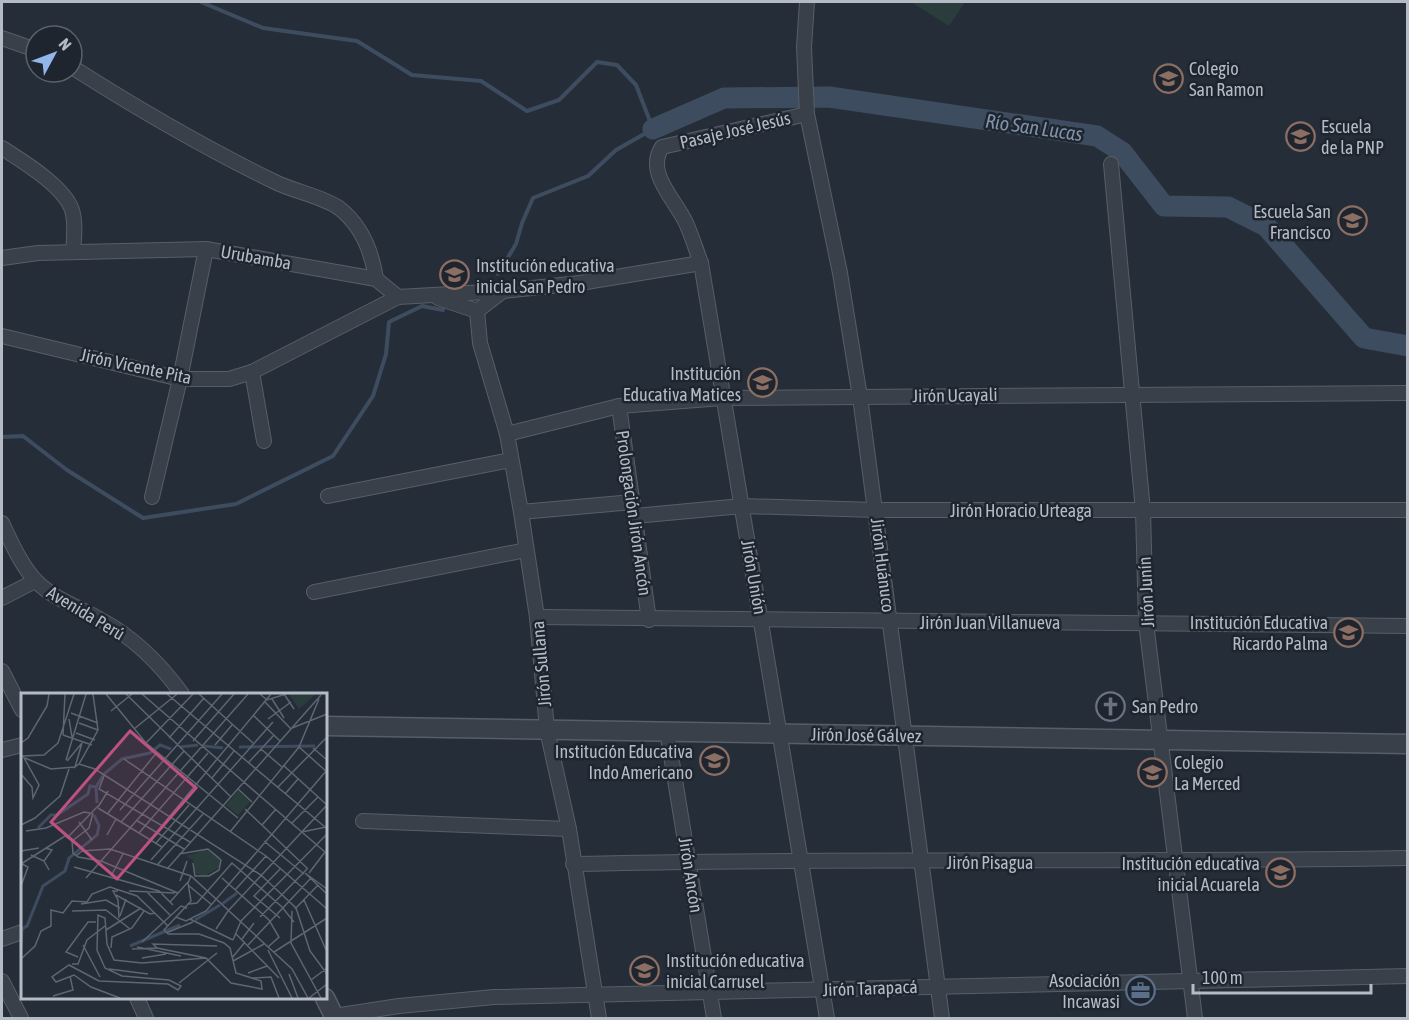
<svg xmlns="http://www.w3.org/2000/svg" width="1409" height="1020" font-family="'Asap Condensed',sans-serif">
<rect width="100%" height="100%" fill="#252e38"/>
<polygon fill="#2a3c3b" points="911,2 965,2 949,26"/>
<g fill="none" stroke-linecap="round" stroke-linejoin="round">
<g stroke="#3d4c5f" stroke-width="4">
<polyline points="201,2 263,28 357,41 412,75 481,81 527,111 559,100 597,62 617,65 636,85 653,129 616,150 588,176 533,198 522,223 516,244 498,274"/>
<polyline points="2,437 23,436 67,470 143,518 236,504 333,456 373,396 386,354 389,322 422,306 443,310"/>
</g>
<polyline stroke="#3d4c5f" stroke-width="21" points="653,129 724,98 829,97 1097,136 1122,152 1164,206 1228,207 1266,226 1364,338 1408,346"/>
<defs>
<g id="minor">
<polyline points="807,2 804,47 807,114 840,273 860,397 942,1018"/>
<polyline points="2,38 36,50"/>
<path d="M72,67C138,109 205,148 275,182C293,191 324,197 339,208C361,225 372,252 376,279"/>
<path d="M807,114L662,147C645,173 675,199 686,223C692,236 696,250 701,263L827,1018"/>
<path d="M2,148C22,161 64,186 72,210C76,223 74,239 73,252"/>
<polyline points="1111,164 1143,511 1146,623 1195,1018"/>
<polyline points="2,258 38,253 206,249 376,279 398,297 503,291 580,283 701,263"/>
<polyline points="438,298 477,311 503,291"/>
<polyline points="477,311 480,343 507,434 521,512 537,617 547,730 569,829 599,1018"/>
<polyline points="2,336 180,379 229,379 252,372 398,297"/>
<polyline points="252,372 264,441"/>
<polyline points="619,406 649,620"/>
<polyline points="507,434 619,406 722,398 1408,393"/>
<polyline points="328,496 510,460"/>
<polyline points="152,497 180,379 206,249"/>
<polyline points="521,512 633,502"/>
<polyline points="635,516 742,506 876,510 1408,510"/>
<path d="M2,523C11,542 22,567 37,582C55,600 80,607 101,620C133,637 161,665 182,694"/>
<polyline points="314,592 526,550"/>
<polyline points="2,598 35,581"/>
<polyline points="537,617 1408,626"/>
<polyline points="2,671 22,710"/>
<polyline points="667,731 714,1018"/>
<polyline points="2,750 22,745"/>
<polyline points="363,821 569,829"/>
<path d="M573,864C851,857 1129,863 1408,858"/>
<polyline points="2,939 22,932"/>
<polyline points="2,981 21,1018"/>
<polyline points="137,998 146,1018"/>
<polyline points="334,1016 399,1006 494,997 1408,976"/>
</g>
<g id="tertiary">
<polyline points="326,726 1408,744"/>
<polyline points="325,998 335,1018"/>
</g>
</defs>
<use href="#minor" stroke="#575e67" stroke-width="16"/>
<use href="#tertiary" stroke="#575e67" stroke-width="21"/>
<use href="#minor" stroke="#394049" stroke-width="14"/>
<use href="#tertiary" stroke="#394049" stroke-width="18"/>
</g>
<defs>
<symbol id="university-ring" viewBox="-11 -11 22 22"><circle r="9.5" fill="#1e252e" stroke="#8d6e63" stroke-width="1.5"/><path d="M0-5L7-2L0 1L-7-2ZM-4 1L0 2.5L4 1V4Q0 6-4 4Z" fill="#8d6e63"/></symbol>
<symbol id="school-ring" viewBox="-11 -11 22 22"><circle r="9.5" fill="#1e252e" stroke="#8d6e63" stroke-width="1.5"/><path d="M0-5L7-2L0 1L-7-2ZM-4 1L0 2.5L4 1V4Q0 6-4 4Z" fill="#8d6e63"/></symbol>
<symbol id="church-ring" viewBox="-11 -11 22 22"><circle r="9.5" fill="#1e252e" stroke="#6b7280" stroke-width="1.5"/><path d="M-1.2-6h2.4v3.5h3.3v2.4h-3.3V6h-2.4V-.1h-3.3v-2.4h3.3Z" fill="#6b7280"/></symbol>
<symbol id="office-ring" viewBox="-11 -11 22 22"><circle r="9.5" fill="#1e252e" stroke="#5c6f8a" stroke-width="1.5"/><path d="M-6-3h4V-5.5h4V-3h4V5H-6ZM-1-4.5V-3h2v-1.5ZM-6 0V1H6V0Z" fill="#5c6f8a"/></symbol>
</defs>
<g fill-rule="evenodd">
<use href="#university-ring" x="1152" y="62" width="33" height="33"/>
<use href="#school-ring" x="1284" y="120" width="33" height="33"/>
<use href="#school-ring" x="1336" y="204" width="33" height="33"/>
<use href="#school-ring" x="438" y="258" width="33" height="33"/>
<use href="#school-ring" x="746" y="366" width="33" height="33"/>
<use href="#school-ring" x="1332" y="616" width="33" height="33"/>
<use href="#church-ring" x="1094" y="690" width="33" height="33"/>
<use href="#school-ring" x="698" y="744" width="33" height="33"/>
<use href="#school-ring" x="1136" y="756" width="33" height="33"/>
<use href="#school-ring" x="1264" y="856" width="33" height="33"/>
<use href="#school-ring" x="628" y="954" width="33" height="33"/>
<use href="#office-ring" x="1124" y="974" width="33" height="33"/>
</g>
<g text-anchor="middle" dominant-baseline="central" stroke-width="5" stroke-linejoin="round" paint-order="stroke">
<g font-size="18" fill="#b4bbc5" stroke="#1e252e" text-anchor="start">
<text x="1189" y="68">Colegio<tspan x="1189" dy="21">San Ramon</tspan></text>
<text x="1321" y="126">Escuela<tspan x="1321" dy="21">de la PNP</tspan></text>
<text x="1331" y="211" text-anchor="end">Escuela San<tspan x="1331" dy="21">Francisco</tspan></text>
<text x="476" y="265">Institución educativa<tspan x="476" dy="21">inicial San Pedro</tspan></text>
<text x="741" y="373" text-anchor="end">Institución<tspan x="741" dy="21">Educativa Matices</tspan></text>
<text x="1328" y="622" text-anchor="end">Institución Educativa<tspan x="1328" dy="21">Ricardo Palma</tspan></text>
<text x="1132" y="706">San Pedro</text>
<text x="693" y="751" text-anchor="end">Institución Educativa<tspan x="693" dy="21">Indo Americano</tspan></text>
<text x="1174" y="762">Colegio<tspan x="1174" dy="21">La Merced</tspan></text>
<text x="1260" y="863" text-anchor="end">Institución educativa<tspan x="1260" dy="21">inicial Acuarela</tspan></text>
<text x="666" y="960">Institución educativa<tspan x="666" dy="21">inicial Carrusel</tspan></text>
<text x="1120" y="980" text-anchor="end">Asociación<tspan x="1120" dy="21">Incawasi</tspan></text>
</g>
<g font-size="18" fill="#b4bbc5" stroke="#1e252e">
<text transform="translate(735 130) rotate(-13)">Pasaje José Jesús</text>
<text transform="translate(256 257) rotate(10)">Urubamba</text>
<text transform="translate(136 366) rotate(12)">Jirón Vicente Pita</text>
<text transform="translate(955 395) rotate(-1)">Jirón Ucayali</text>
<text x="1021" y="510">Jirón Horacio Urteaga</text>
<text transform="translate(634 513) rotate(82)">Prolongación Jirón Ancón</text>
<text transform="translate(883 565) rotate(83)">Jirón Huánuco</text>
<text transform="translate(754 577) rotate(80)">Jirón Unión</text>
<text transform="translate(1146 592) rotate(-93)">Jirón Junín</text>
<text transform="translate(86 613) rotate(31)">Avenida Perú</text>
<text x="990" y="622">Jirón Juan Villanueva</text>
<text transform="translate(541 664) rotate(-95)">Jirón Sullana</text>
<text transform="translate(866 735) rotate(1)">Jirón José Gálvez</text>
<text x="990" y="862">Jirón Pisagua</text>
<text transform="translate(691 875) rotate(81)">Jirón Ancón</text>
<text transform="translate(870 988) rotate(-2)">Jirón Tarapacá</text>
</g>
<g font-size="20" font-style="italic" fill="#7f92a9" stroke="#1e252e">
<text transform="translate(1034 127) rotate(8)">Río San Lucas</text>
</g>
</g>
<g transform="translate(21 693)">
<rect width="306" height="306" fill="#252e38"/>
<path d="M268,1H295L278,16ZM217,98L229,109L217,122L205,112ZM187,156L199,164V174L184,183L173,180L172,167L165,163Z" fill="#2a3c3b"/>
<path fill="none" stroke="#3d4c5f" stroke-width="3" d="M183,53L202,55M159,54L177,52M218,54L294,53M75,94L83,81L101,66L129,60L139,52L150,56M17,135L30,122H36L67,101L69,93L75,94L76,110M201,211L216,200M174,227L199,212M109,253L159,232M0,254L1,236L6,233L22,193L44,178L48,165L76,142L78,133L73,122"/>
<path fill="none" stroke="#5e6670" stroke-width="1.5" d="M85,1L125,50L217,125M105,1L210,104M121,1L304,159L288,180M146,1L304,134M178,1L232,50M239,1L246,7L265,1M263,1L273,16M251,6L263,25M243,8L270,36M90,18L111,1M50,20L77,30M232,22L259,48M48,26L51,44M247,26L270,9M58,30L77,37M271,35L306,21M113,36L156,1M55,40L74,47M42,42L44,1M42,42L71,52M148,45L183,5M172,48L213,1M0,50L7,45L26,13L28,1M125,50L172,1M194,52L211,32M278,54L306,79M292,55L306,67M240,56L261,74M4,65L30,76L54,74M103,66L245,163L306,216M45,67L65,1M46,68L61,50L54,74L58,71L74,76L240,182L275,215L289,258L306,281M228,69L253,42M58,71L77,37L72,1M262,72L306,112M0,81L11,94L12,105L18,92L2,63L23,62L37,50L53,1M83,83L78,96L169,149M191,85L213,58M257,94L306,44M217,96L231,109M264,101L277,86M77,114L87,98M77,115L141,154M224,116L287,176M99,117L201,1M87,120L136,59M115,127L163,156M58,129L71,147M100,129L163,58M271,130L297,104M0,132L14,125L39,103L48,76M241,132L255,116M5,138L25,135L63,119L69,120M209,139L278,54L298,6M281,139L305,134M118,140L187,60M86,142L95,126M47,144L77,113M51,148L68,135L72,120M243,148L283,181M135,150L168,112M0,158L18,155M158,161L187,156L200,167L198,177L188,183H174L172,170M10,162L23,168L28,177M55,163L61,158L89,156L170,183L271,276L287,305M115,164L250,1M130,167L252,29M23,168L31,157L24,155M0,171L44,143L51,148L52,160L57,164L80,168L157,200M137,171L182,121M53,174L138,198L152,212M146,176L300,2M90,183L102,161M65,185L227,1M201,185L248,227L258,244L247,254M159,188L166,168M167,192L191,212M0,193L7,174L1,171M306,196L284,180L306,201M214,197L245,163M97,198H92L97,207L98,225M108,198L154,200M125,198L150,223M95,202L129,221L134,220M283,207L306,259M149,209L167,189M60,211L85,207L99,215M168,211L176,210L211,170L261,214L273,229M274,216L297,192M51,218L85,217L109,236M271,218L270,250L300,305M99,223L105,206M155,224L165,228L185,218L306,77M239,224L286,176M259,225L233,203L260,175M169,226L212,247M195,236L207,218L306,112M85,237L120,215M145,240L172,229M147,241H178L203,250L209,255L215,280L240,288L241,296L210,290L185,265L136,255L132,251L196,253M147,241L143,237L170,208L167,190L170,183M215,241L258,285M221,246L233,230M212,247L220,228L306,141M121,249L160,213L166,215M62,252L79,284M227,252L290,185M116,254L160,263M90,255L91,244L111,235L123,218M111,256L136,255M247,257L271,305M253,259L306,225M57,264L45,259L67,229H75M121,265L145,261M211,265L224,249M0,266L14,253L20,238L30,233V217L42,220L51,208L66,209L71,201L89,194L116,203L147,233M212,268L243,251M51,271H57L66,247L84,233M88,276L127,281M227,280L246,273M268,281L277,305M232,285L250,284L258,305M290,287L306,275M158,290L196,260M32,303L52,297L49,283M99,305L70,294L53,282L35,289L31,284L48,272L78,288L147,291L157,297L160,293L148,287L101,283L84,275L76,257L77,222L84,225L86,251L93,267L121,270L185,265M288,305L306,291"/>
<path fill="#bd5180" fill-opacity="0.15" stroke="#bd5180" stroke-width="3" d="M109,38L175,95L96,186L30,129Z"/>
<rect width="306" height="306" fill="none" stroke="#b4bbc5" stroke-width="3"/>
</g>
<rect width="1409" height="1020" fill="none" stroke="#b4bbc5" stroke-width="6"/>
<g transform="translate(54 54) rotate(49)"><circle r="28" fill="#1e252e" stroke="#5a616a" stroke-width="1.5"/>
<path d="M0-4.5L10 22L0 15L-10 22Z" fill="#93b6ea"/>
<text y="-9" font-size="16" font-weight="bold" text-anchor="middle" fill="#b4bbc5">N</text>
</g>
<path d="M1193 984v9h178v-9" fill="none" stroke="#b4bbc5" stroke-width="3"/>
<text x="1202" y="984" font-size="18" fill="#b4bbc5" stroke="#1e252e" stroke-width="4.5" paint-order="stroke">100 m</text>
</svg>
